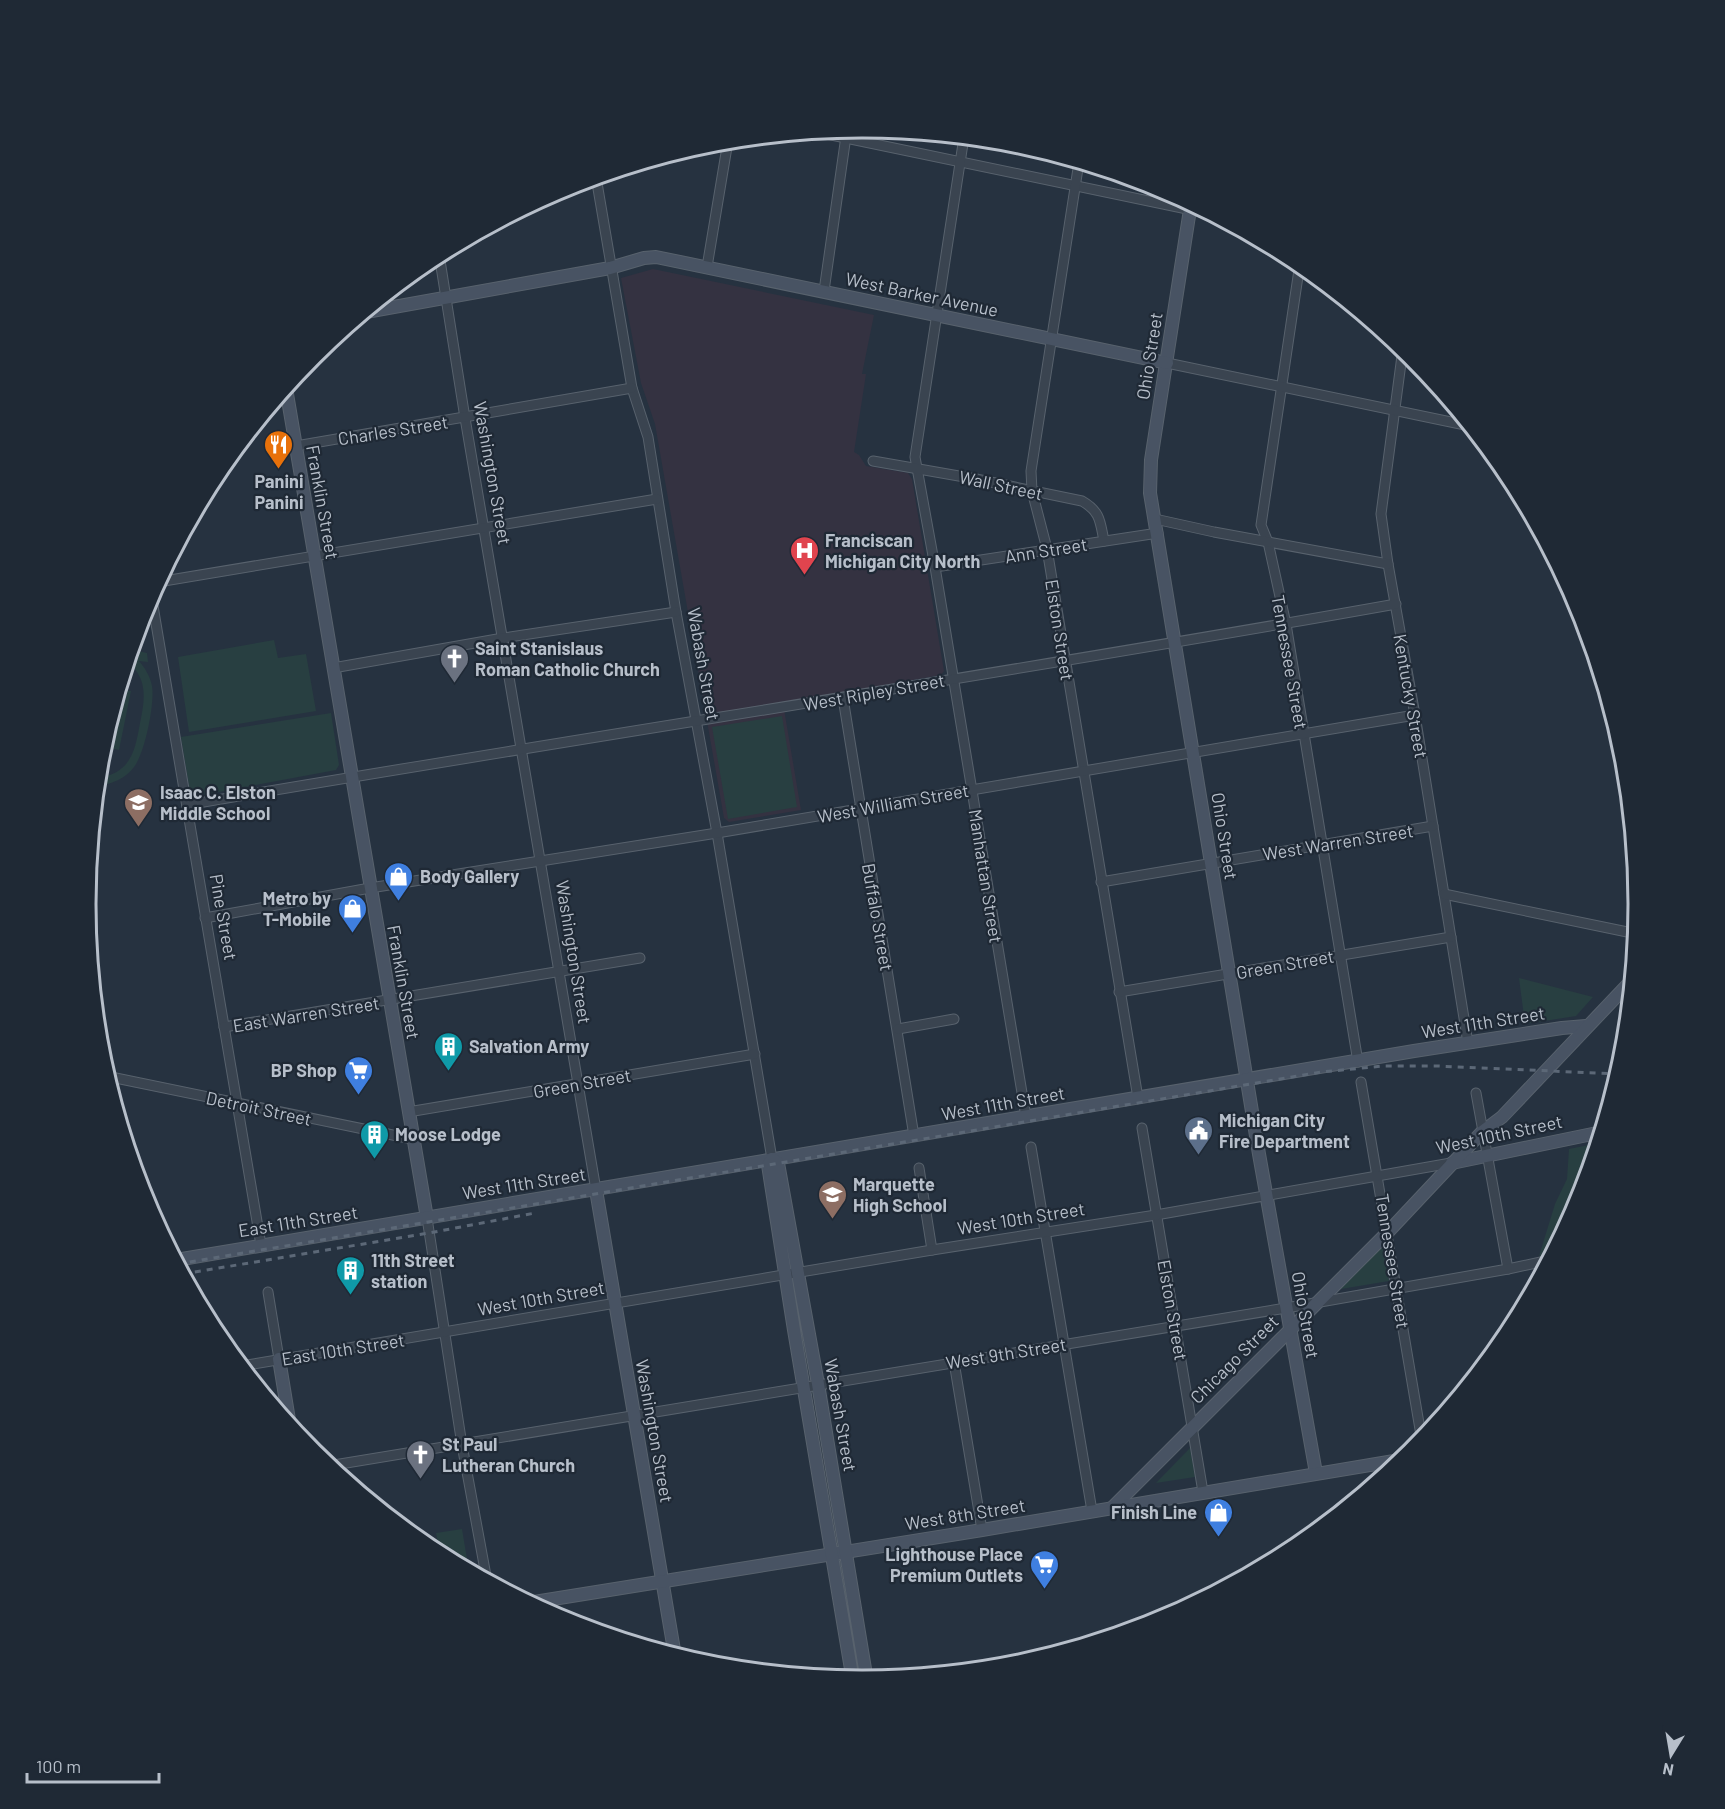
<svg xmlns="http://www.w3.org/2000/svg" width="1725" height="1809" font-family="Barlow,sans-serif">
<rect width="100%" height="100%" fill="#263240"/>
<polygon fill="#343241" points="653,269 874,315 862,374 866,374 854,452 859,455 866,466 908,473 912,479 944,671 941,675 783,703 801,810 729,822 724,818 655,424 641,383 621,278"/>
<g fill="#283f41">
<polygon points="274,640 278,658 306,654 316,711 189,732 178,657"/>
<path d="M132,650L147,653L148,662L139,661C145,668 150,676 152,686C155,703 145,753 134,767C125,779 112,784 97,786L98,778C131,773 135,751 140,723C145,699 148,679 128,662Z"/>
<polygon points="120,689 131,691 119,750 102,746"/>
<polygon points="331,713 339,765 336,770 197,796 190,792 181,737"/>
<polygon points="782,716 797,807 728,819 712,727"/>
<polygon points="1519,978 1593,997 1576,1016 1525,1024"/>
<polygon points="1594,1144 1572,1218 1554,1252 1539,1256 1555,1204 1567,1179 1569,1149"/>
<polygon points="1380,1246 1383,1247 1385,1251 1389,1281 1341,1289 1340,1286"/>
<polygon points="1190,1448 1195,1477 1156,1483"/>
<polygon points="462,1529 469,1571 440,1555 436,1533"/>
</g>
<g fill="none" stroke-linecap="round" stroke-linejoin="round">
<defs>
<g id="street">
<polyline points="817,132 1211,214"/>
<polyline points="964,137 915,457 935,567 1026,1117"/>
<polyline points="1079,162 1031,471 1032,491 1047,549 1138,1098"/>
<polyline points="596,177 632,388 648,437 676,612 717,833 772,1159"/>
<polyline points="439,254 465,418 596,1190"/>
<polyline points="1300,263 1261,525 1268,542 1286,624 1358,1062"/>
<polyline points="707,267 728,141"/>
<polyline points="824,291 847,129"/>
<polyline points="1403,348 1381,514 1388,564 1415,715 1468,1043"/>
<polyline points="1167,363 1470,426"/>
<polyline points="296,446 632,388"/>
<path d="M873,461L976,479L1082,501C1101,512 1100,522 1104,541"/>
<polyline points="1155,519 1214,532 1388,564"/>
<polyline points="935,567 1158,533"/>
<polyline points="158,582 657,499"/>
<polyline points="151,594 261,1245"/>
<polyline points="333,668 503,638 676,612"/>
<polyline points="843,698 914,1136"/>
<path d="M187,805C589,736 993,676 1396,604"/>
<polyline points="1101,882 1433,826"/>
<polyline points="1444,894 1637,934"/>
<polyline points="205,918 370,888 717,833 1415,715"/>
<polyline points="1119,992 1451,937"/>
<polyline points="224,1027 640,958"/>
<polyline points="898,1029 954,1019"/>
<polyline points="106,1076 412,1139"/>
<polyline points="1361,1082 1422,1441"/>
<polyline points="1476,1093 1508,1269"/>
<polyline points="408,1112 755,1054"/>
<polyline points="1142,1128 1203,1492"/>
<polyline points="1031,1147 1092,1511"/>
<polyline points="919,1168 932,1250"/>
<polyline points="427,1218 462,1445 487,1581"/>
<polyline points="268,1292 279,1359"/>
<polyline points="954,1362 982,1530"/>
<polyline points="241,1366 932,1250 1156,1215 1451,1163"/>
<polyline points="328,1466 1286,1308 1508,1269 1550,1260"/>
</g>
<g id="secondary">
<polyline points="1191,203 1151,460 1150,493 1259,1154 1316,1473"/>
<polyline points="366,312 610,268 644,258 656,257 1167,363"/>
<polyline points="286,388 427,1218"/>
<polyline points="1452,1163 1602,1132"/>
<polyline points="596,1190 675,1656"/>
<polyline points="176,1260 1414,1051 1562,1028 1586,1026"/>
<polyline points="279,1359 290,1426"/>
<polyline points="1113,1507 1388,1232 1482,1132 1502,1117 1632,980"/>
<polyline points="528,1603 982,1530 1406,1459"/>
<polyline points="853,1681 794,1330 768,1165 772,1159 778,1163 818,1384 867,1681"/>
</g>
</defs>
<use href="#street" stroke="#58626d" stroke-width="11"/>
<use href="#secondary" stroke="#58626d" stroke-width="14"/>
<use href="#street" stroke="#3a4450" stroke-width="9"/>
<use href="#secondary" stroke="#485363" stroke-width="12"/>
<g stroke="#5c6877" stroke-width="3" stroke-dasharray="6 6" stroke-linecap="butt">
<polyline points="178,1264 1322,1072 1383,1066 1437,1066 1619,1074"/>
<polyline points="183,1274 429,1233 535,1213"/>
</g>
</g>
<defs>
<symbol id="restaurant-pin" viewBox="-11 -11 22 30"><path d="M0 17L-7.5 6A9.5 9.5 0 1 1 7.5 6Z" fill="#e8710a" stroke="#1f2935"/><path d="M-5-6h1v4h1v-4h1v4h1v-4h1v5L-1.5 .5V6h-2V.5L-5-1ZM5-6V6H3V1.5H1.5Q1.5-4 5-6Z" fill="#fff"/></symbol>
<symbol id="hospital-pin" viewBox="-11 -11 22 30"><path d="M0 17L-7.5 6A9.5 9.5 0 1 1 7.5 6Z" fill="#e0444e" stroke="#1f2935"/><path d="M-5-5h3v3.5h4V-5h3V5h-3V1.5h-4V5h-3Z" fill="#fff"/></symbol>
<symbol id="church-pin" viewBox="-11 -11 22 30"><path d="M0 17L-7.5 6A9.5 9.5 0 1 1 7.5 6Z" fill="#6b7280" stroke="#1f2935"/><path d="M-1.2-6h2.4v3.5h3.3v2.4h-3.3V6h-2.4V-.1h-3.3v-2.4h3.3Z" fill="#fff"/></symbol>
<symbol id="school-pin" viewBox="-11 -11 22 30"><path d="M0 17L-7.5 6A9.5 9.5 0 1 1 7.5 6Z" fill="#8d6e63" stroke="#1f2935"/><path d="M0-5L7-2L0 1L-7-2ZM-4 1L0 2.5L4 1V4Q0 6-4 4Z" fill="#fff"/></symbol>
<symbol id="shop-pin" viewBox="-11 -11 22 30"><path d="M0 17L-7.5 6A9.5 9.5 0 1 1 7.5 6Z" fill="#3f7fe0" stroke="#1f2935"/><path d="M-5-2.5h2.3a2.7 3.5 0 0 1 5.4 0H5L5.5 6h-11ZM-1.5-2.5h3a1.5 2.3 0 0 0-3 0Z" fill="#fff"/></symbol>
<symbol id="building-pin" viewBox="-11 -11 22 30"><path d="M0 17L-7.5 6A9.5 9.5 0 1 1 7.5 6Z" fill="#0f9aa8" stroke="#1f2935"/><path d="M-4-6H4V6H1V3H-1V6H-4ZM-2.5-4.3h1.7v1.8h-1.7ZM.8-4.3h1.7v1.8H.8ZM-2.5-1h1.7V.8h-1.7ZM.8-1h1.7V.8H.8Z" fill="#fff"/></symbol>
<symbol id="supermarket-pin" viewBox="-11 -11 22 30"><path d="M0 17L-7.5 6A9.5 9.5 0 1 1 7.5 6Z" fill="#3f7fe0" stroke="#1f2935"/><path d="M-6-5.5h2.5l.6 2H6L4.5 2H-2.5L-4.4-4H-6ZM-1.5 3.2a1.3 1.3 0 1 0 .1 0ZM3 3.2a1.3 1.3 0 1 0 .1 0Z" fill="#fff"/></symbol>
<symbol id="civic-pin" viewBox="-11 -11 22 30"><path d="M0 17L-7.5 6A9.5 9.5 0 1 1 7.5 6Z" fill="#5c6f8a" stroke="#1f2935"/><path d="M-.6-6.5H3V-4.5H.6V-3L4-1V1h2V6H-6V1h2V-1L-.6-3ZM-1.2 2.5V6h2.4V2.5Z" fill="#fff"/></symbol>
</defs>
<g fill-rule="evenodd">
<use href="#restaurant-pin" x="262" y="428" width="33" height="45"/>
<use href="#hospital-pin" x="788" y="534" width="33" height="45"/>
<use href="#church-pin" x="438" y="642" width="33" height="45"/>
<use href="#school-pin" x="122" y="786" width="33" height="45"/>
<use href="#shop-pin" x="382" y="860" width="33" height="45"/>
<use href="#shop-pin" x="336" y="892" width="33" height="45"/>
<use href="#building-pin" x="432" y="1030" width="33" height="45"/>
<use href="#supermarket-pin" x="342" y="1054" width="33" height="45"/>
<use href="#civic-pin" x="1182" y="1114" width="33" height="45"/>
<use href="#building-pin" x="358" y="1118" width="33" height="45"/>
<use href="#school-pin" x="816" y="1178" width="33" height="45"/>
<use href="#building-pin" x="334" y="1254" width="33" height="45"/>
<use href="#church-pin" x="404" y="1438" width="33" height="45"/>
<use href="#shop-pin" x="1202" y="1496" width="33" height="45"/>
<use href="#supermarket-pin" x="1028" y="1548" width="33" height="45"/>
</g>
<g text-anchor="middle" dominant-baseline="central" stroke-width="4.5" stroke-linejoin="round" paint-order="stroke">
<g font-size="18" fill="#b7bfca" stroke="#1f2935">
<text transform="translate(922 294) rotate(12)">West Barker Avenue</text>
<text transform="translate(1149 356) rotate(-81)">Ohio Street</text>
<text transform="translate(393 430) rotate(-9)">Charles Street</text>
<text transform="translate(493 473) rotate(80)">Washington Street</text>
<text transform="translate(1001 485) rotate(12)">Wall Street</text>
<text transform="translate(323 502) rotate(80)">Franklin Street</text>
<text transform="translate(1046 550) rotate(-9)">Ann Street</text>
<text transform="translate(1060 630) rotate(81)">Elston Street</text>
<text transform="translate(1290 662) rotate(80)">Tennessee Street</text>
<text transform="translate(704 664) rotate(80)">Wabash Street</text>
<text transform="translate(874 692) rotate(-10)">West Ripley Street</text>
<text transform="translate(1411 696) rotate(80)">Kentucky Street</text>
<text transform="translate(893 803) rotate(-10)">West William Street</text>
<text transform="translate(1225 836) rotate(81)">Ohio Street</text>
<text transform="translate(1338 842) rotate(-9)">West Warren Street</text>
<text transform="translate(986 876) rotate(81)">Manhattan Street</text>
<text transform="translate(224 917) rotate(80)">Pine Street</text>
<text transform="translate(878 917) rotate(80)">Buffalo Street</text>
<text transform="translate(574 952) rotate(81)">Washington Street</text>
<text transform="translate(1285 964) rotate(-10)">Green Street</text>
<text transform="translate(404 982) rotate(80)">Franklin Street</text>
<text transform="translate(306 1014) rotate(-9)">East Warren Street</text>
<text transform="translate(1483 1022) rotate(-9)">West 11th Street</text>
<text transform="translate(582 1083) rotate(-10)">Green Street</text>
<text transform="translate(1003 1103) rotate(-10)">West 11th Street</text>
<text transform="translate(259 1108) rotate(12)">Detroit Street</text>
<text transform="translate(1499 1134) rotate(-12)">West 10th Street</text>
<text transform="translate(524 1183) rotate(-9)">West 11th Street</text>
<text transform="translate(1021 1218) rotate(-9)">West 10th Street</text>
<text transform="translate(298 1221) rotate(-9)">East 11th Street</text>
<text transform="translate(1393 1261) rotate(81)">Tennessee Street</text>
<text transform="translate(541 1298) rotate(-10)">West 10th Street</text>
<text transform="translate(1173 1310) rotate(80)">Elston Street</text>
<text transform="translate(1306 1315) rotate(80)">Ohio Street</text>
<text transform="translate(343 1349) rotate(-9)">East 10th Street</text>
<text transform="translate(1006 1353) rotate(-9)">West 9th Street</text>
<text transform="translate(1234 1359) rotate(-45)">Chicago Street</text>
<text transform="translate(841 1415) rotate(80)">Wabash Street</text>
<text transform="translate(655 1431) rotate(80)">Washington Street</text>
<text transform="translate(965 1514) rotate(-9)">West 8th Street</text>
</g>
<g font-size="18" font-weight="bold" fill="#b7bfca" stroke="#1f2935" text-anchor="start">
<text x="279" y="481" text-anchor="middle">Panini<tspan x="279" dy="21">Panini</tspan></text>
<text x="825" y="540">Franciscan<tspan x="825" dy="21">Michigan City North</tspan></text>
<text x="475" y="648">Saint Stanislaus<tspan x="475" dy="21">Roman Catholic Church</tspan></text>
<text x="160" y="792">Isaac C. Elston<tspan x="160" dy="21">Middle School</tspan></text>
<text x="420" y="876">Body Gallery</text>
<text x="331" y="898" text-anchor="end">Metro by<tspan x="331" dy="21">T-Mobile</tspan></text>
<text x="469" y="1046">Salvation Army</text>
<text x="337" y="1070" text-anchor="end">BP Shop</text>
<text x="1219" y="1120">Michigan City<tspan x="1219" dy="21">Fire Department</tspan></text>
<text x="395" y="1134">Moose Lodge</text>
<text x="853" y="1184">Marquette<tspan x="853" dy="21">High School</tspan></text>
<text x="371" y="1260">11th Street<tspan x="371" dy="21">station</tspan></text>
<text x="442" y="1444">St Paul<tspan x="442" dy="21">Lutheran Church</tspan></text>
<text x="1197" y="1512" text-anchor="end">Finish Line</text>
<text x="1023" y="1554" text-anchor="end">Lighthouse Place<tspan x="1023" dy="21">Premium Outlets</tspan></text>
</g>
</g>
<path d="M0 0H1725V1809H0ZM96 904a766 766 0 1 1 1532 0a766 766 0 1 1-1532 0Z" fill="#1f2935" fill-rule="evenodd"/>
<path fill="none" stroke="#b7bfca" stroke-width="3" d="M96 904a766 766 0 1 1 1532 0a766 766 0 1 1-1532 0Z"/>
<g transform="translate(1671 1755) rotate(191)" stroke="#1f2935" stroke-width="4.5" paint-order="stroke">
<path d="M0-4.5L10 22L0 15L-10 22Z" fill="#b7bfca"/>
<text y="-9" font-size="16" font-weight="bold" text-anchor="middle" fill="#b7bfca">N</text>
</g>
<path d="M27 1773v9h132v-9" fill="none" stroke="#b7bfca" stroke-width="3"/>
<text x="36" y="1773" font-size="18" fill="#b7bfca" stroke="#1f2935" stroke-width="4.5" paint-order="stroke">100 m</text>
</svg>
